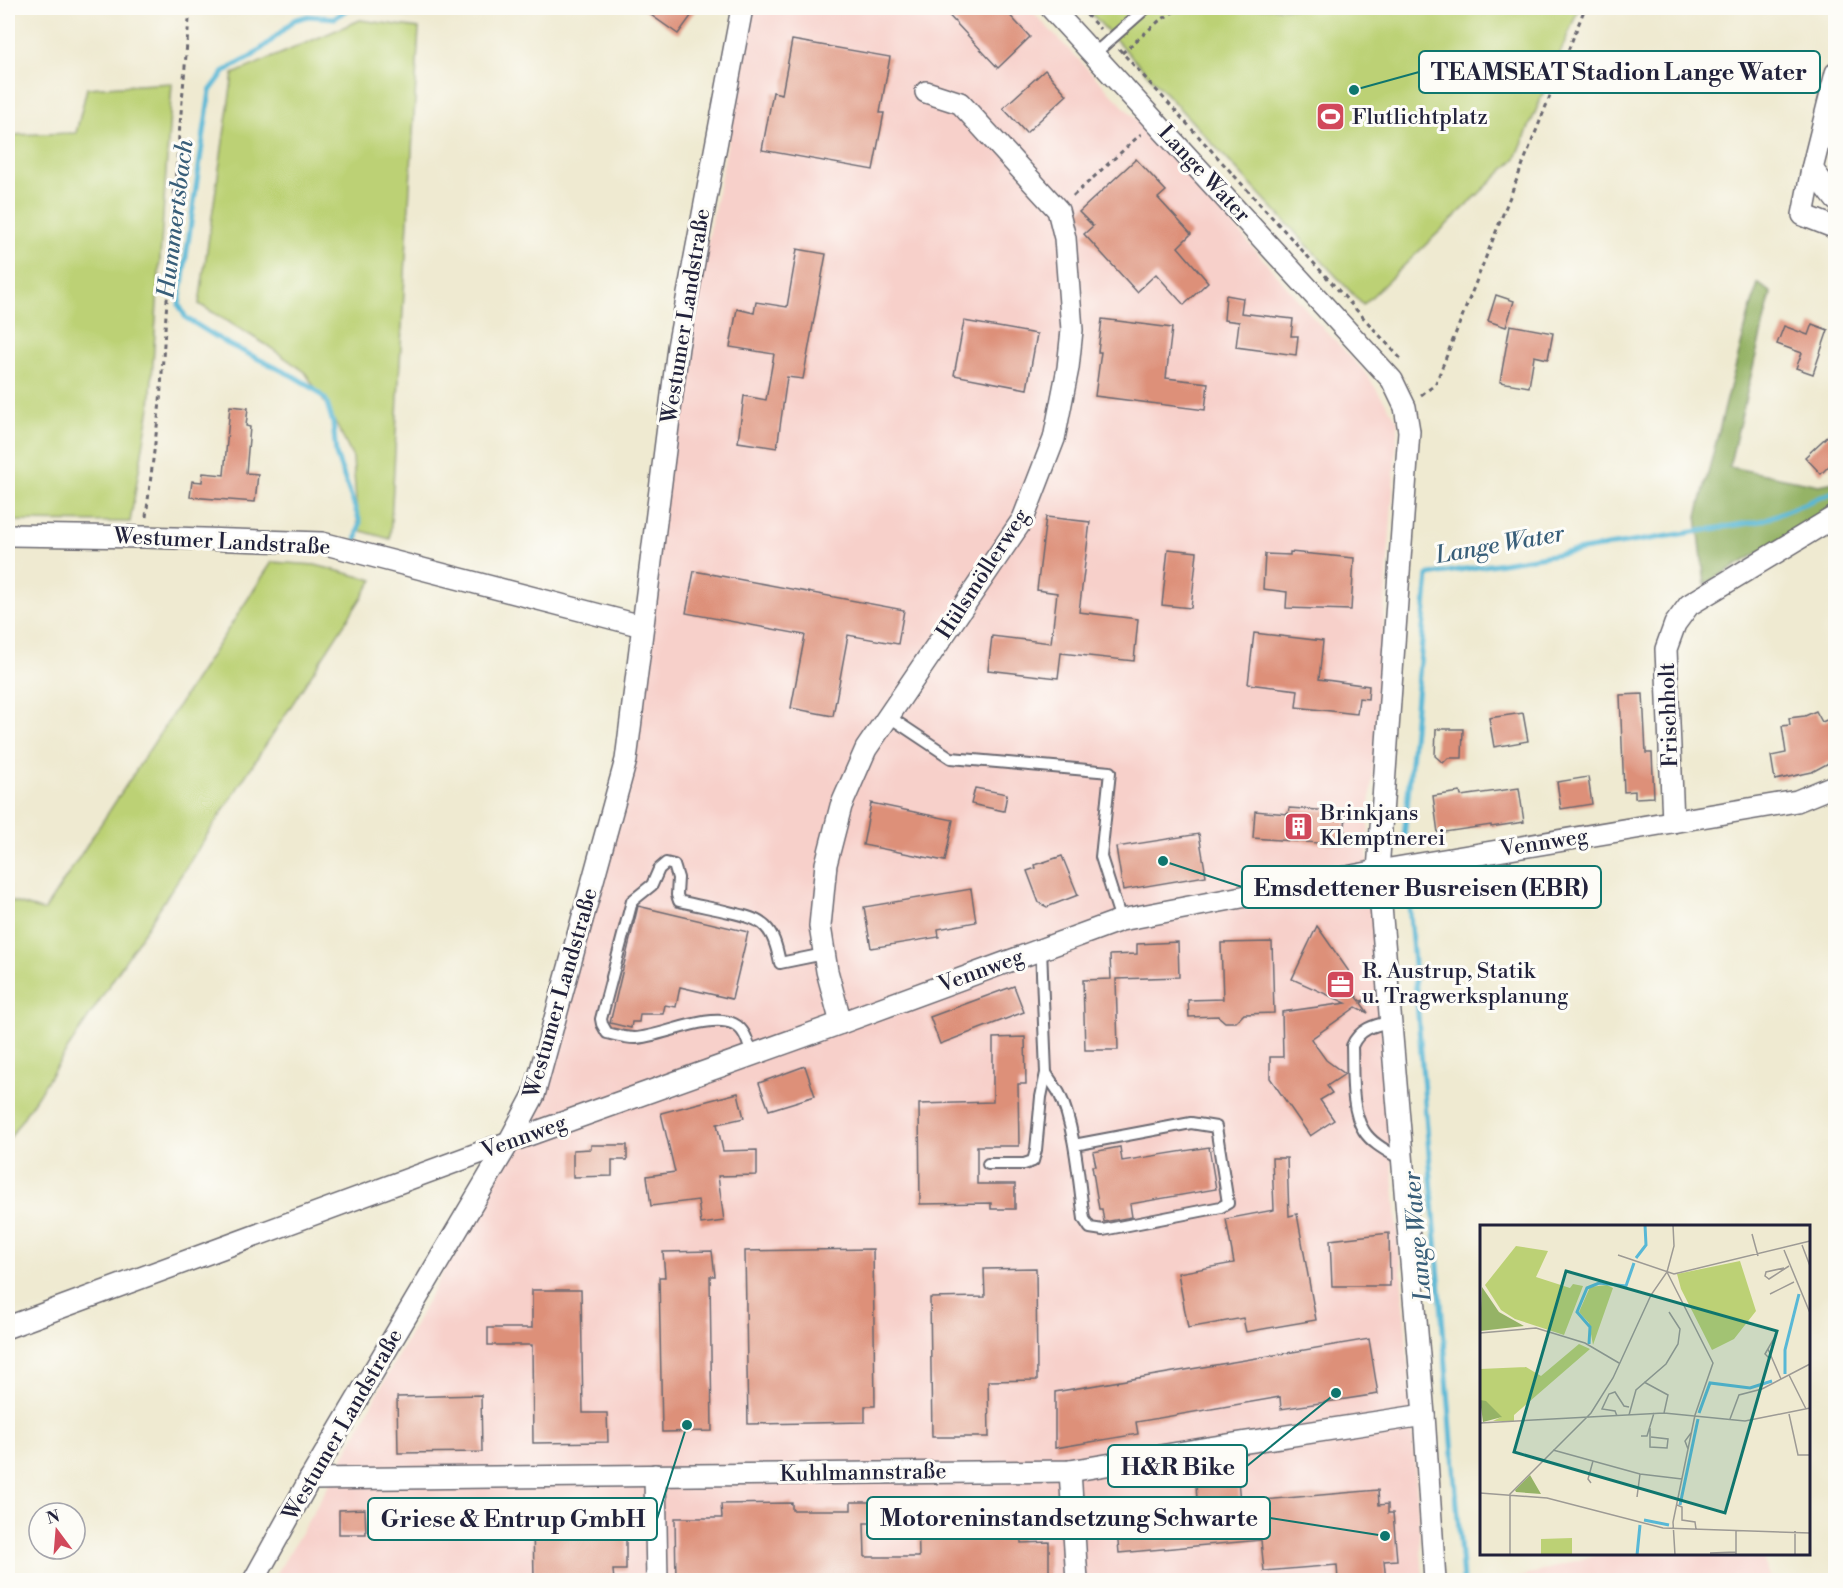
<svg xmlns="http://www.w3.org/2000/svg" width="1843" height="1588" font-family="'Libre Bodoni',serif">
<rect width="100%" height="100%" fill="#fdfcf7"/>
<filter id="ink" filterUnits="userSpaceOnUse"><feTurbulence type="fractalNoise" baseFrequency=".0167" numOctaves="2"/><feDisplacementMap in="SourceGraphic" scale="12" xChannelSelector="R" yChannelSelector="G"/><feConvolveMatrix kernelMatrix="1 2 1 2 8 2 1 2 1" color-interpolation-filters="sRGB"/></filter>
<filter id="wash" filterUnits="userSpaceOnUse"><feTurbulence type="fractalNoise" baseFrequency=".008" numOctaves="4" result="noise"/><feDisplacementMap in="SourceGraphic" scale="24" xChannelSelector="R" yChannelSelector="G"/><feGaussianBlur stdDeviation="1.35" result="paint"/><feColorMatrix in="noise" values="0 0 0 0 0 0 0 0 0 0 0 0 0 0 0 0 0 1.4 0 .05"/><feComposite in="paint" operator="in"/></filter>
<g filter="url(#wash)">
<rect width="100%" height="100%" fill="#efead1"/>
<g fill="#f7d0ca">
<polygon points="753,8 1029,8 1198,184 1319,324 1363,370 1398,421 1367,850 1406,1334 1423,1580 273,1580 321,1499 451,1257 516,1143 619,822 686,350 739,87"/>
<polygon points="1598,1554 1762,1554 1770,1580 1512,1580"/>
</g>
<g fill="#bcd175" stroke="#6f7a58" stroke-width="1.5">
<polygon points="1086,8 1579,8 1516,158 1363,305"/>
<polygon points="360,20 419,28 390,539 358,530 353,458 328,408 305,372 265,344 199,304 233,74"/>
<polygon points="172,83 150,407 130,522 8,521 8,135 76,133 87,88"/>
<polygon points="272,562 315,565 373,580 8,1141 8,900 44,911"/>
</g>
<polygon fill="#95b366" stroke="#5c6a50" stroke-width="1.5" points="1758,283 1771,293 1729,467 1819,485 1835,482 1835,508 1705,584 1697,516 1749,314"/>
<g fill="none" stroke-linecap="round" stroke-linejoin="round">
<g stroke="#58b8d6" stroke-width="5">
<polyline points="349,8 335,18 308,16 294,20 271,41 251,57 225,71 210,91 179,305 186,318 226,343 293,376 313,388 326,400 333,423 336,454 360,522 356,542"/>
<path d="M386,8C409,16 411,17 434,8"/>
<polyline points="1404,839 1428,575 1761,521 1836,491"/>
<polyline points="1408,889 1463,1580"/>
</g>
</g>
<g id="blocks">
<g fill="#dd9079">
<polygon points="641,8 697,8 678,34"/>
<polygon points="942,8 1003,8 1030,37 998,68"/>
<polygon points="792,40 890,57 880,113 884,113 873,170 762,150 773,92 782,94"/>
<polygon points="1045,70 1067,95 1026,133 1003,108"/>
<polygon points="1136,159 1166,191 1158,198 1191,234 1178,247 1208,282 1184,305 1156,274 1137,292 1084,234 1093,226 1079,212"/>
<polygon points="797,249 826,254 803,379 787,377 777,448 738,442 744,396 766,400 774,354 730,347 737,309 754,313 756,302 787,307"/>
<polygon points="1226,295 1243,298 1241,313 1293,319 1291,336 1298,336 1296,355 1236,347 1239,322 1224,320"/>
<polygon points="1496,295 1514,301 1506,327 1488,321"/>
<polygon points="1102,319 1172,328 1166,378 1208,383 1205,410 1095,396 1101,352 1098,352"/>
<polygon points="964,321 1037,334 1027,389 954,375"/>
<polygon points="1812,324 1828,330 1813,374 1796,368 1802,353 1777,344 1784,326 1808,335"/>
<polygon points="1510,325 1553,333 1548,359 1534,356 1529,387 1500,382"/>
<polygon points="230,406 248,408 246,426 250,427 246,473 258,474 255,502 190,497 192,481 202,482 203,473 224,475"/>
<polygon points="1836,428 1836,459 1821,474 1805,457"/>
<polygon points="1046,517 1090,522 1079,612 1138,619 1134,661 1061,653 1058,678 988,670 992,636 1051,643 1057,593 1037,590"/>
<polygon points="1168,549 1197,552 1191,608 1162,605"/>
<polygon points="1290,552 1354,558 1351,610 1286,608 1287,592 1263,589 1265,554 1290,555"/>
<polygon points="694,571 904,610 898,644 848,635 833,716 791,708 805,635 686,613"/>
<polygon points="1254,633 1323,641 1319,679 1369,686 1368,699 1359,698 1357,714 1296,707 1298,690 1248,684"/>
<polygon points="1643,694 1646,753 1652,753 1654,797 1635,798 1635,791 1624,792 1620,695"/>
<polygon points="1816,711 1822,722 1836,716 1836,759 1812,772 1775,780 1771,756 1786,753 1782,726 1790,725 1789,718 1805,716"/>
<polygon points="1523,713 1528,741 1494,747 1489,718"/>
<polygon points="1436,729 1463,729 1462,758 1448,758 1443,763 1435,756"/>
<polygon points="1588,777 1592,804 1561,809 1557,782"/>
<polygon points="975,788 1007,794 1004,811 971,804"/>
<polygon points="1519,788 1524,822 1491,827 1491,825 1438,833 1433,796 1460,792 1461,796"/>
<polygon points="871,803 953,820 945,861 863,845"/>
<polygon points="1289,808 1346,812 1344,845 1253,838 1255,811 1288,814"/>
<polygon points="1199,834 1206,876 1123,890 1116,847"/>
<polygon points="1062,856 1078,895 1047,907 1039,903 1027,871 1036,868 1035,865"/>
<polygon points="971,889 976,922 938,929 939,937 871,948 864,907"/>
<polygon points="638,906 748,932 732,999 680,987 676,1007 665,1005 663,1014 640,1014 639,1022 632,1022 631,1028 610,1023"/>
<polygon points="1317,926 1350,973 1345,977 1349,983 1347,984 1360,1001 1366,1000 1361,1003 1368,1013 1356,1007 1311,1039 1326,1060 1345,1074 1327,1086 1332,1093 1320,1100 1334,1120 1310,1136 1270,1078 1270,1057 1283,1057 1282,1012 1346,1003 1292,979"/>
<polygon points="1178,942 1179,977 1116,979 1118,1050 1085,1050 1083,980 1111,979 1110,955 1137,954 1137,944"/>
<polygon points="1272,942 1274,1013 1244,1014 1236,1022 1225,1022 1218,1016 1189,1017 1188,1000 1223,999 1221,943"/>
<polygon points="1014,986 1024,1012 940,1044 930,1017"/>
<polygon points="1025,1037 1026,1084 1018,1084 1019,1146 977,1146 977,1184 1015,1184 1015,1209 991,1209 991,1203 920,1204 919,1104 993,1102 993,1038"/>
<polygon points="805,1066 815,1096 769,1110 759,1083"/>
<polygon points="738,1093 744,1118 717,1124 723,1151 757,1150 757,1175 718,1176 724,1221 701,1224 698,1200 651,1206 647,1176 675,1172 661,1113"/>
<polygon points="591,1145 627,1145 627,1160 612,1160 612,1176 573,1177 573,1150 591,1149"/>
<polygon points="1120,1147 1122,1161 1209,1147 1216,1189 1130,1204 1132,1217 1104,1222 1102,1209 1099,1209 1092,1166 1096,1166 1093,1152"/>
<polygon points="1272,1158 1287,1158 1289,1216 1297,1214 1316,1320 1246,1332 1243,1318 1188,1328 1178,1273 1234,1263 1226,1219 1274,1210"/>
<polygon points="1389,1233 1390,1286 1332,1286 1330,1240"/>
<polygon points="873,1249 875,1406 865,1406 865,1422 748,1424 745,1251"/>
<polygon points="712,1251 715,1276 710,1276 712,1431 662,1432 659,1277 665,1277 663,1252"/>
<polygon points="1036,1268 1037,1380 988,1381 989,1437 932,1437 930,1298 985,1297 984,1269"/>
<polygon points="532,1290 581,1290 583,1413 607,1413 608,1442 533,1443 532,1345 488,1345 488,1328 532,1328"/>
<polygon points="1369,1339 1378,1394 1281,1409 1280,1397 1136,1422 1138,1434 1055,1448 1055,1392"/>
<polygon points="481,1395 482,1452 398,1453 397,1397"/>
<polygon points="1238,1480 1240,1502 1378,1490 1379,1505 1388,1504 1388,1513 1393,1513 1397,1560 1384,1561 1386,1581 1338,1581 1337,1565 1264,1571 1261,1540 1119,1553 1115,1507 1197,1500 1196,1484"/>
<polygon points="930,1501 1020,1501 1021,1543 1049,1542 1049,1581 676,1581 675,1518 722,1518 721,1504 792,1503 792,1510 851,1510 851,1502 871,1502 872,1523 864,1523 865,1557 919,1557 918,1516 930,1516"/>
<polygon points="365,1509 366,1534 339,1534 339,1510"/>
<polygon points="626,1518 626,1570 613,1570 614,1581 534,1581 533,1520"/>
</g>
</g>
</g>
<g filter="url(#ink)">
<use href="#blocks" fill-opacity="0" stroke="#6a6870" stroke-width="1.5"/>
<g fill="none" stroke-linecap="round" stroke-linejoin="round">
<defs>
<g id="lane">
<polyline points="1094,54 1146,8"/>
<polyline points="888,716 951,758 1110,772 1101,857 1121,920"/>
<path d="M1390,1022C1374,1025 1359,1029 1352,1046C1353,1071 1350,1110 1364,1131C1372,1144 1389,1152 1402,1160"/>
<path d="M752,1055C748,1044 746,1030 734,1024C710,1012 661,1037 635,1038C625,1038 616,1035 607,1033L602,1024L601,1019L632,901L652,885L659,869L666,863L674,865L678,878L677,895L679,901C695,905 712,908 729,912C765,920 773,926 780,963L824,954"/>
<path d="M1046,1073C1050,1080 1055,1086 1059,1093C1075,1125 1079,1183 1084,1219L1090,1228L1103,1230L1221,1207L1228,1203L1216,1127L1191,1123L1074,1145"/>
<polyline points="988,1164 1024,1164 1033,1161 1036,1150 1041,1097 1046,1073 1041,949"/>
</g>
<g id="street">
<polyline points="1051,8 1392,380 1405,407 1409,431 1378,871 1424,1415 1435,1580"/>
<polyline points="1836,73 1812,169 1803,215 1836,228"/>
<polyline points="1812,169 1836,200"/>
<polyline points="8,535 144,537 322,543 642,626"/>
<polyline points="1673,822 1666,649 1675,624 1689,605 1836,516"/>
<polyline points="841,1023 827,971 820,926 826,864 841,806 866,749 1023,519 1054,439 1068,368 1072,330 1065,238 1058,210 960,103 926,92"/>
<polyline points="8,1327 509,1142 841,1023 1121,920 1378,871 1797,801 1836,785"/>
<polyline points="1070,1471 1077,1580"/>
<polyline points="655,1475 657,1580"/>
<polyline points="310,1479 1070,1471 1208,1448 1424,1415"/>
<polyline points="254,1580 310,1479 509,1142 534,1095 626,760 678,347 742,8"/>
</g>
</defs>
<use href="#lane" stroke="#6a6870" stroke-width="14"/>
<use href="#street" stroke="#6a6870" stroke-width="24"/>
<g stroke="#6a6870" stroke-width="3" stroke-dasharray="4.5 4.5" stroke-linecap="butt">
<polyline points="1080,8 1100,29"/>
<polyline points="1119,49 1401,359"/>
<polyline points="1122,53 1159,21 1180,8"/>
<polyline points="1073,196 1141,134"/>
<polyline points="1421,395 1435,385 1585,8"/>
<polyline points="146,517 160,402 175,183 190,8"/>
</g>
<use href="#lane" stroke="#fff" stroke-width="10"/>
<use href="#street" stroke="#fff" stroke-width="21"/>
</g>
</g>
<defs>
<symbol id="stadium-square" viewBox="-11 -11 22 22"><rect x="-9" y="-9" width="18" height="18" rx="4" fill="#d1495b" stroke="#fdfcf7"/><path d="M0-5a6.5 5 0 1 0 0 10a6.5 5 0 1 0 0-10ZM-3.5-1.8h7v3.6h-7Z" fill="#fff"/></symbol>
<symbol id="building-square" viewBox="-11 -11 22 22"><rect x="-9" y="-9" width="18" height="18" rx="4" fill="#d1495b" stroke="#fdfcf7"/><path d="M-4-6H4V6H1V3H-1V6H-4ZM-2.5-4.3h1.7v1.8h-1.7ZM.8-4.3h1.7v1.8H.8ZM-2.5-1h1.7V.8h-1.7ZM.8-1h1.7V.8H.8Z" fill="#fff"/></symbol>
<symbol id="office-square" viewBox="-11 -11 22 22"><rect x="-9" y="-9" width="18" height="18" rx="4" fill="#d1495b" stroke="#fdfcf7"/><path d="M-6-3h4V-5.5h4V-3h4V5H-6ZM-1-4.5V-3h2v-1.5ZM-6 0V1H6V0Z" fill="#fff"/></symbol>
</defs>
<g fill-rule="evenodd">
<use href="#stadium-square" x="1314" y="100" width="33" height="33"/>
<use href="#building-square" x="1282" y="810" width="33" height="33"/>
<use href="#office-square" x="1324" y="968" width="33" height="33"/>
</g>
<g text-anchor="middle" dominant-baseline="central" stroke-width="6" stroke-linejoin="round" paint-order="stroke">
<g font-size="22" fill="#22223b" stroke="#fdfcf7" text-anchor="start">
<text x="1352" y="117">Flutlichtplatz</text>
<text x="1320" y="813">Brinkjans<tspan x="1320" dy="25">Klemptnerei</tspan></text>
<text x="1362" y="971">R. Austrup, Statik<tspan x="1362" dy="25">u. Tragwerksplanung</tspan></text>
</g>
<g font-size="22" fill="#22223b" stroke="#fdfcf7">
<text transform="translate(1204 174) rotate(47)">Lange Water</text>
<text transform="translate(686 316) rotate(-81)">Westumer Landstraße</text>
<text transform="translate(222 542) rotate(3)">Westumer Landstraße</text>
<text transform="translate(983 574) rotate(-57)">Hülsmöllerweg</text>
<text transform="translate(1669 715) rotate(-92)">Frischholt</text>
<text transform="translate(1544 843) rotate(-9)">Vennweg</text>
<text transform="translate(981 971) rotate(-20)">Vennweg</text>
<text transform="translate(561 993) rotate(-74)">Westumer Landstraße</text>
<text transform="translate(524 1137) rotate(-20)">Vennweg</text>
<text transform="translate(343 1425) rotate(-60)">Westumer Landstraße</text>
<text transform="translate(863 1473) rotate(-1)">Kuhlmannstraße</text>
</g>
<g font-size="24" font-style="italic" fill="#385e79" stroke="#fdfcf7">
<text transform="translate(176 219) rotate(-83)">Hummertsbach</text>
<text transform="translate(1500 545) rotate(-10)">Lange Water</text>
<text transform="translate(1418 1236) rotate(-95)">Lange Water</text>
</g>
</g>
<g transform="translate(1480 1225)">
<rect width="330" height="330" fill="#efead1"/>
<path d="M36,21L68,26L56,52L90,63L93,59L103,61L84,110L35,94L21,85L5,60ZM260,36L276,86L254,114L232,125L201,64L197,49ZM127,60L133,63L113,120L109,98L99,87L110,62ZM99,119L110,124L34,190V196H13L21,192L0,175V144L46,142L61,151ZM92,313V330H61V314Z" fill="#bcd175"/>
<path d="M2,62L19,87L44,101L0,106ZM0,175L6,176L22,192L3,197ZM50,250L61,269L36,267L35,265Z" fill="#95b366"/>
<path fill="none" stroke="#58b8d6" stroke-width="3" d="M156,33L166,20L165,0M109,119L110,102L97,87L107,63L119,58L146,61L154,38M305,149V125L319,69M219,188L230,158L270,163L292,156M200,280L218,194M164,295L189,300M157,330L160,300"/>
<path fill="none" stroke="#9d9a95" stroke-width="1.5" d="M272,9L278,31M322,20L330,41M304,25L330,88M138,30L194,49L330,16M304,43L286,47L285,51L289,54L309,41M187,47L233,138L215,190L193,297L195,330M290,69L314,57M0,108L56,103L105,118L139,138M288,124L301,154M289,133L285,129L296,110M309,150L326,184M164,157L188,170L184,188M309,189L318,230H330M149,190L156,165L186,139L198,119L200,104L189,87M137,191L135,186L122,184L129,169L135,167L144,181L149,182M250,194L259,170L282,164L330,139M0,198L184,188L265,196L330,183M170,203V222L187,223L188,214L171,212M161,211H167L174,188M208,224L205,216L211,208M73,225L160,249L202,254M111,258L108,254L113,236M0,268L67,273L183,303L330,308M157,272L160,249M197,280L202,282V295L215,297L216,304M256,305V329M315,306V330M230,328L256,327M30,330V269L111,188L133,153L171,70L187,47L194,21L193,0"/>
<path fill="#0f766e" fill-opacity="0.15" stroke="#0f766e" stroke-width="3" d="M86,46L297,106L245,288L34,227Z"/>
<rect width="330" height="330" fill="none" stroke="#22223b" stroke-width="3"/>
</g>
<path fill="none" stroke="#0f766e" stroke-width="2" d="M1354 90L1419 72M1163 861L1242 887M1336 1393L1247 1466M1385 1536L1270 1518M687 1425L657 1519"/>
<g fill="#0f766e" stroke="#fdfcf7" stroke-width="2">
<circle cx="1354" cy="90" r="6"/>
<circle cx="1163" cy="861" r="6"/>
<circle cx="1336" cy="1393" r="6"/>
<circle cx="1385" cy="1536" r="6"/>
<circle cx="687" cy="1425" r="6"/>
</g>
<g fill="#fdfcf7" stroke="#0f766e" stroke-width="2">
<rect x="1419" y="51" width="401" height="42" rx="6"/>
<rect x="1242" y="866" width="359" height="42" rx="6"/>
<rect x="1108" y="1445" width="139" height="42" rx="6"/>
<rect x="867" y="1497" width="403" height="42" rx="6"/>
<rect x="368" y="1498" width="289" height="42" rx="6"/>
</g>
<g font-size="24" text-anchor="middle" font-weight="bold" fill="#22223b">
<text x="1619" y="80">TEAMSEAT Stadion Lange Water</text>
<text x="1421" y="896">Emsdettener Busreisen (EBR)</text>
<text x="1178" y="1475">H&amp;R Bike</text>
<text x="1069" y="1526">Motoreninstandsetzung Schwarte</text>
<text x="513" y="1527">Griese &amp; Entrup GmbH</text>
</g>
<rect width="1843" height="1588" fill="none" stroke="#fdfcf7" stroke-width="30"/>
<g transform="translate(57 1531) rotate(344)"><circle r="28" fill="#fdfcf7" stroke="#a5a5ac" stroke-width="1.5"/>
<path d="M0-4.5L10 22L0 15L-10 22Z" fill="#d1495b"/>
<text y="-9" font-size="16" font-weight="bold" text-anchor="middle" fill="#22223b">N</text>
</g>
</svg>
